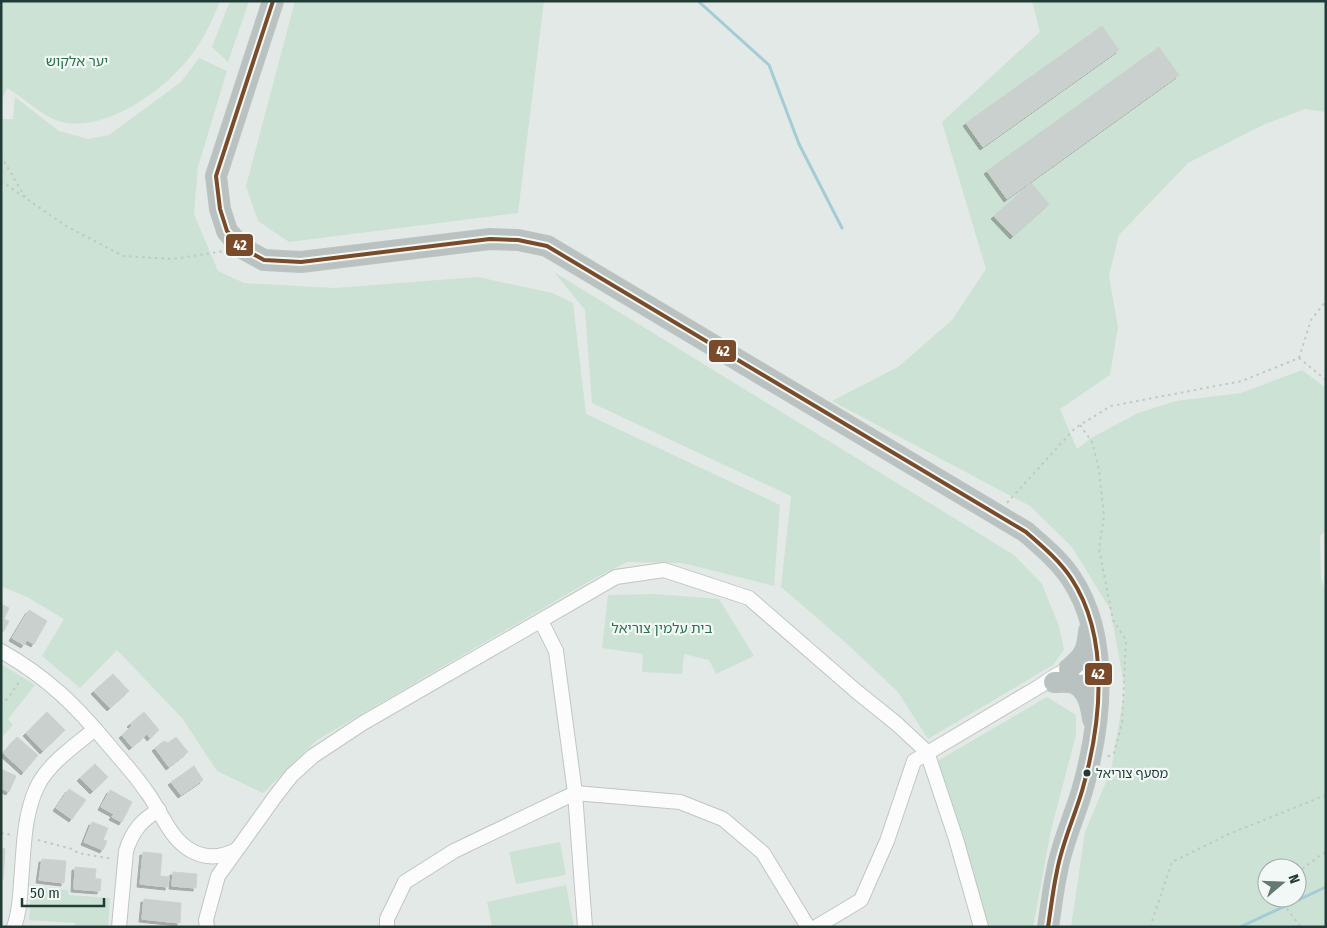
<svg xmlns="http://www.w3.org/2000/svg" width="1327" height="928" font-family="'Fira Sans Condensed','Noto Sans Hebrew',sans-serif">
<defs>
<filter id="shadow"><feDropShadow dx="-3" dy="3" stdDeviation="0" flood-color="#0004"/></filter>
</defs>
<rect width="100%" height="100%" fill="#e3e9e6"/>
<g fill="#cce2d4" fill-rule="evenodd">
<path d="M1,1H220C212,21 203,41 189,58C163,91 106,132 62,122C44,118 23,97 7,88L1,101Z"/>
<polygon points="230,1 249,1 228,62 212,47"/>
<polygon points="295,1 544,1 518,213 289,242 258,221 246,186"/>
<path d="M1032,1H1326V112L1305,109L1265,124L1188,163L1119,235L1109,276L1118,327L1110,375L1060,409L1077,449L1091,438L1138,413L1176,401L1241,393L1302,370L1326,388V531L1320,536L1321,578L1326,593V927H1071L1085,832L1111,770L1125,689L1110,609L1072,547L1030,506L832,401L898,367L952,320L986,269L942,122L1040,32ZM1267,868H1297V898H1267Z"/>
<polygon points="199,58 227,71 198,167 194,214 218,271 244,283 335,288 478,277 552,293 573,303 586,414 780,505 774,586 682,563 627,562 595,578 317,740 263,793 217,771 182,718 117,650 80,688 42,656 64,619 29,598 1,586 1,119 13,119 15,97 59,131 88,139 109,135 181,82"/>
<polygon points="554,272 1014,555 1042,584 1059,626 1064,650 1053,665 928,739 898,692 845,642 781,587 791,496 592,403 585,310"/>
<polygon points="654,594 719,599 754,656 716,674 709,660 684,654 682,674 642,672 643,654 602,648 608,595"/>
<polygon points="1,664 35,685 8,719 13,725 1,738"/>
<path d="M1047,697L1076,715V735L1051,830L1033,927H981C980,869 954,815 934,763Z"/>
<polygon points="560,842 566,875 516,884 509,852"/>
<polygon points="566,885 574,927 492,927 487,902"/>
<polygon points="31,887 68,890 69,895 110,898 108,927 75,927 75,923 29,920"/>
</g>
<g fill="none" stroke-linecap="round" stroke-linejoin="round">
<g stroke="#a3ccd7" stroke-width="3">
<polyline points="698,1 769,65 799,144 842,228"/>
<polyline points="1240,927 1326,887"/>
</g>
</g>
<g fill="#cad0ce" stroke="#ccd2cf" filter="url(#shadow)">
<polygon points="1102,26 1119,50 983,147 966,123"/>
<polygon points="1159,47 1179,75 1007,199 987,171"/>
<polygon points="1031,183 1049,204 1013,236 994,216"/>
<polygon points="1,604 9,608 4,619 9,621 4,631 1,630"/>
<polygon points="29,610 47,621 34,644 27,640 24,645 12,638"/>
<polygon points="113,674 129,691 110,708 94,691"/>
<polygon points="47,712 65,730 43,751 26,733"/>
<polygon points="144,712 159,730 150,738 147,734 132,747 122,735 132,726 130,724"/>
<polygon points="17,737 38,755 24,772 3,753"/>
<polygon points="176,737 188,752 169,767 155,748 164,741 168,743"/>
<polygon points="95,764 108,777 93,791 80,778"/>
<polygon points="194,766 203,780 181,795 171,782"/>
<polygon points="1,769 16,776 9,792 1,788"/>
<polygon points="69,789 86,800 72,819 56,808"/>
<polygon points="110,790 132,802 122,822 112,817 114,814 101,807"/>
<polygon points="92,822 108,828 103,840 107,841 103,850 84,842"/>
<polygon points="1,848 5,849 3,880 1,879"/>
<polygon points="143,852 162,854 160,876 169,877 168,887 140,884"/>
<polygon points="42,859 66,861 64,883 39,880"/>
<polygon points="75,867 96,869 95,879 101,879 100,891 74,889"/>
<polygon points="173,872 197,874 196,888 172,886"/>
<polygon points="144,899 181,903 180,923 142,919"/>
</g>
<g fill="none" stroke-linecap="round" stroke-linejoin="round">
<defs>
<g id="minor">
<polyline points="541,621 556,651 575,793 585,927"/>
<path d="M1,651C49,678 78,708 112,749C124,763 136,776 146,791C161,810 169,839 192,851C207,859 221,858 236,850"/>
<path d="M14,927C21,909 20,889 22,870C24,841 25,811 38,785C50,762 76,745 95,729"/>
<path d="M119,927L126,851C132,832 141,820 159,810"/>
<polyline points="207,927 206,920 218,876 277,794 292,775 313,756 363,723 616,577 664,570 749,598 856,691 897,724 927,752 956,839 981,927"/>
<polyline points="387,927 387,919 405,882 454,851 575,793 680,802 723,819 763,853 808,927"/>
<path d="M816,927L861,900L887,841L914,761L1040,686C1062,670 1070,667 1098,667"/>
</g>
<g id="highway">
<path d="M273,1L216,176L220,209L227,231L242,248L264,260L301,262L490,239L518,240L547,246L1026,532C1042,546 1059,560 1071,578C1111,638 1101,725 1082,791C1074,818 1062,843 1057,871C1053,889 1051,908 1048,927"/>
<path d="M1069,669C1085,656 1087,651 1089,631"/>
<path d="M1054,682C1059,682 1069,681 1074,683C1088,689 1091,706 1093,719"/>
</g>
</defs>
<use href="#minor" stroke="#c0c6c3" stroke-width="16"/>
<use href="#highway" stroke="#bcc5c3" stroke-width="22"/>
<g stroke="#c0c9c6" stroke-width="2" stroke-dasharray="2.5 4" stroke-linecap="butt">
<polyline points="1,156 25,197"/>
<polyline points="1,181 66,226 123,256 173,259 225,251"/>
<polyline points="1299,358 1311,320 1326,301"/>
<polyline points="1080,425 1092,442 1099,470 1104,516 1099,549 1113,620 1126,640 1122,723 1114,753 1107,757"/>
<polyline points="1007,503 1075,428 1111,406 1242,381 1299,358 1326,380"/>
<polyline points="1,705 8,698 21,679"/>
<polyline points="1,833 13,835"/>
<polyline points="38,840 72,849 78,853 113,859"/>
<polyline points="1297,873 1326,851"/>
<polyline points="1280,898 1280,900 1301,927"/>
<polyline points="1150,927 1172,862 1229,834 1326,795"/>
</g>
<use href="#minor" stroke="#fbfcfb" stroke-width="14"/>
<use href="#highway" stroke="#bac2c1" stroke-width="20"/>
<defs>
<path id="bus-1" d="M273,1L216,176L220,209L227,231L242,248L264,260L301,262L490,239L518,240L547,246L1026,532C1042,546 1059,560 1071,578C1111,638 1101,725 1082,791C1074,818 1062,843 1057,871C1053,889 1051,908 1048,927"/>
</defs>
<use href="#bus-1" stroke="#f1f8f5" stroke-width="8"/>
<use href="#bus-1" stroke="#7a4b2a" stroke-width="4"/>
</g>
<circle fill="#213c36" stroke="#f1f8f5" stroke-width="2" cx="1087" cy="773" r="4.5"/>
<g text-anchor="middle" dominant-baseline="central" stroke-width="4.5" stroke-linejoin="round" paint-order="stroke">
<g font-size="13" fill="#213c36" stroke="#f1f8f5" text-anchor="start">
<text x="1096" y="773">מסעף צוריאל</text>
</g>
<g font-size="14" fill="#2c724c" stroke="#f1f8f5">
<text x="77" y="61">יער אלקוש</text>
<text x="662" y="628">בית עלמין צוריאל</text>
</g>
</g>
<g stroke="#f1f8f5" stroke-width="2">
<rect x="225" y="233" width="29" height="24" rx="5" fill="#7a4b2a"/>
<rect x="708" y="339" width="29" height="24" rx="5" fill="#7a4b2a"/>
<rect x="1084" y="662" width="29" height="24" rx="5" fill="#7a4b2a"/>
</g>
<g font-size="14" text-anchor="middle" font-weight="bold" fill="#fff">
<text x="240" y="250">42</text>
<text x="723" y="356">42</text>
<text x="1098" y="679">42</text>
</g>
<rect width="1327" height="928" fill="none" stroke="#213c36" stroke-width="5"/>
<g transform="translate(1282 883) rotate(71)"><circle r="24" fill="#f1f8f5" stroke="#9eada9"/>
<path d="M0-4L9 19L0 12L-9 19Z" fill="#657974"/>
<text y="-8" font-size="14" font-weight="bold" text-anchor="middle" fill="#213c36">N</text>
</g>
<path d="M22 898v8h82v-8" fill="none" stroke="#213c36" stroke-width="2.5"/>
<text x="30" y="898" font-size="15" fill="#213c36" stroke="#f1f8f5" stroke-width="4" paint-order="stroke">50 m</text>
</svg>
